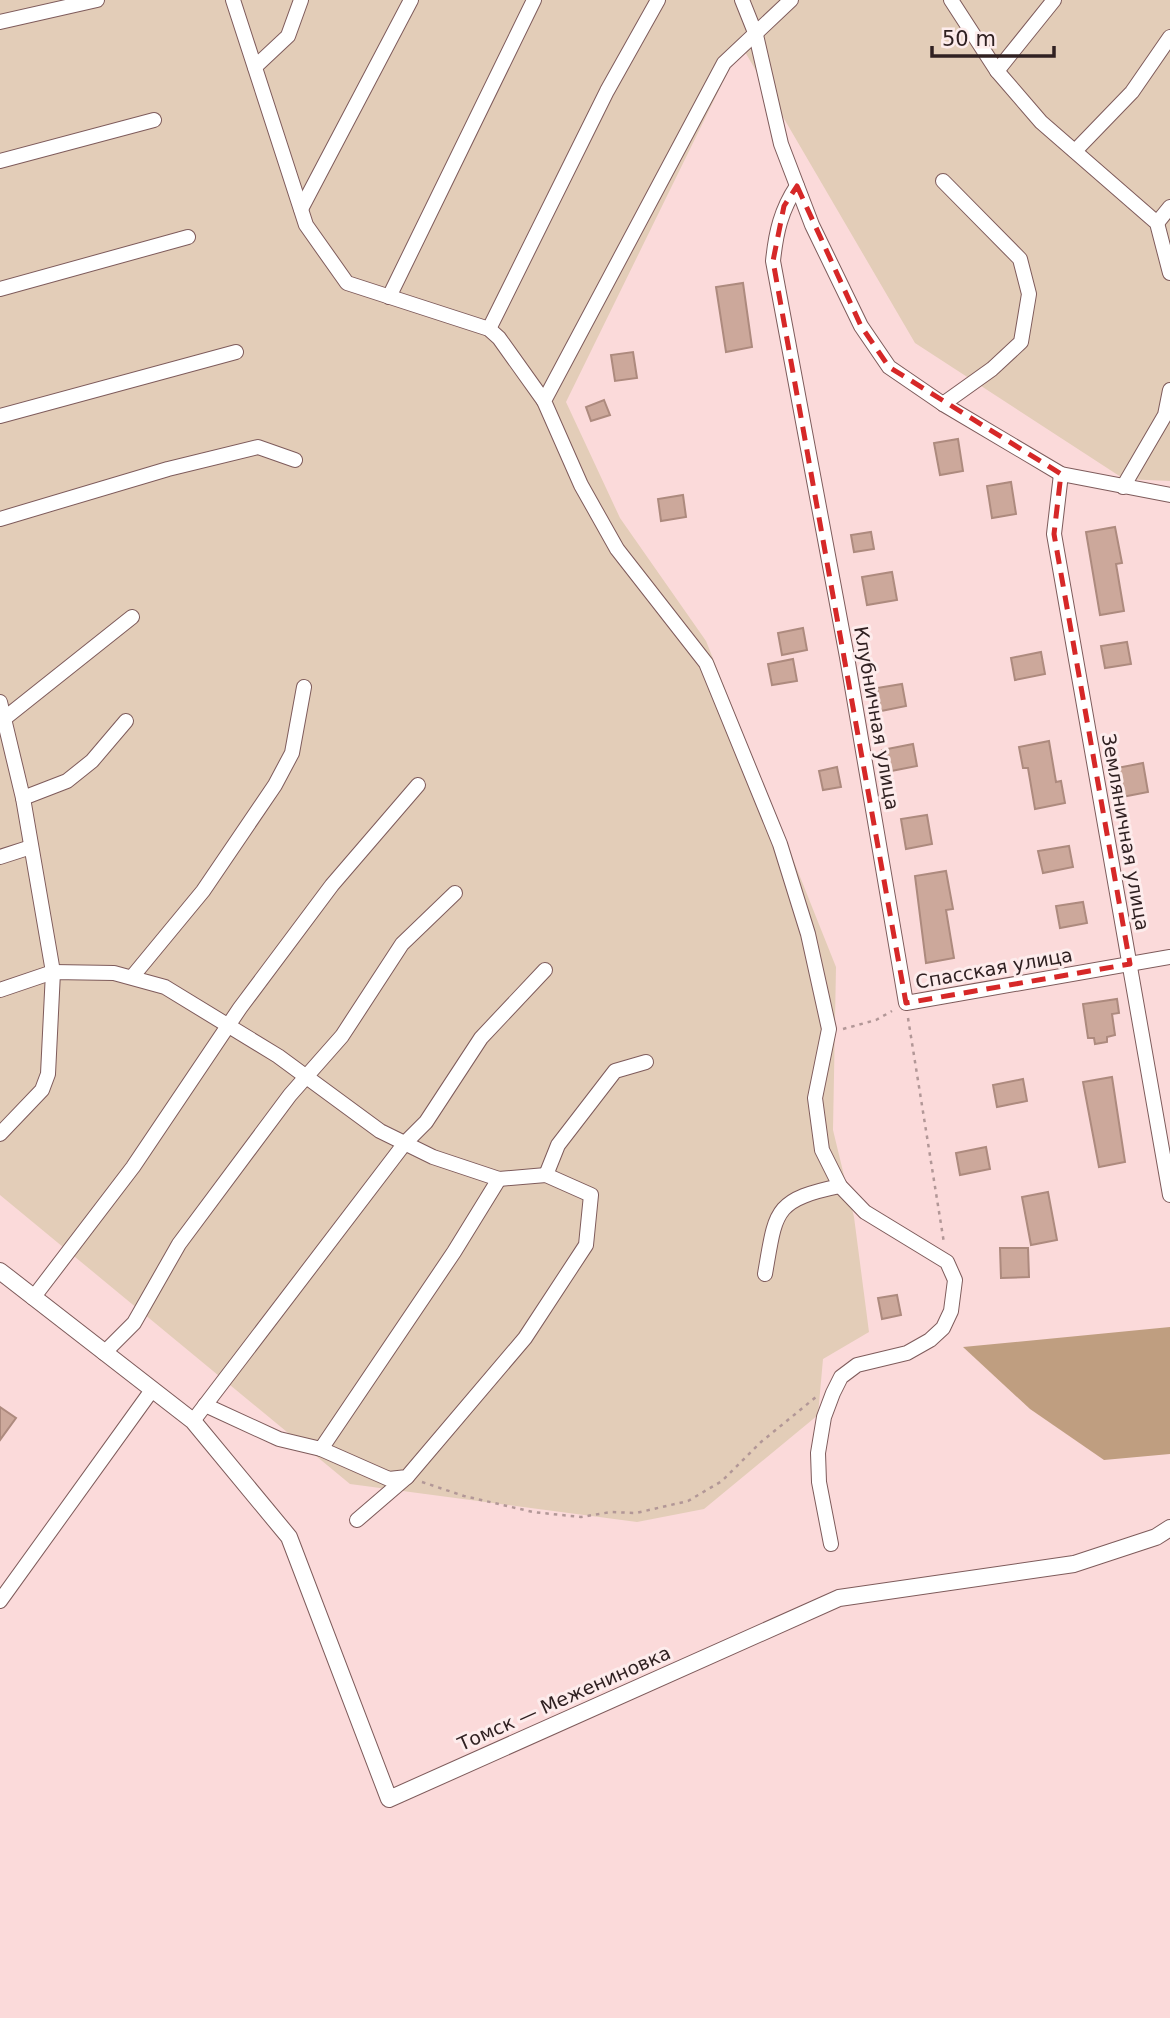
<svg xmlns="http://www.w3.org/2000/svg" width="1170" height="2018" font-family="'DejaVu Sans',sans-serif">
<rect width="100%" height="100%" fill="#fbdada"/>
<polygon fill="#e3cdb8" points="0,0 1170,0 1170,481 1124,479 915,343 741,45 566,402 620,518 706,641 836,967 833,1130 854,1217 869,1332 823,1359 818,1415 704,1509 637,1522 350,1484 0,1195"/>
<polygon fill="#bf9e80" points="1170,1327 1170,1454 1104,1460 1030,1409 963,1347"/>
<g fill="#cca89b" stroke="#ad8a7e" stroke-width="2">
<polygon points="743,283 752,347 726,352 716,287"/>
<polygon points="633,352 637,378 615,381 611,355"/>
<polygon points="604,400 610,415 591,421 586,407"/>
<polygon points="958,439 963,471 940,475 934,443"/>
<polygon points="1011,482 1016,514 992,518 987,486"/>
<polygon points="683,495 686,517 661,521 658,499"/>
<polygon points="1115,527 1122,563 1116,564 1124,611 1100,615 1086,532"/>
<polygon points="871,532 874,549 854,552 851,535"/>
<polygon points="892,572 897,600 867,605 862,577"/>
<polygon points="803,628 807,650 782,655 778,633"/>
<polygon points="1127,642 1131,664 1105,668 1101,646"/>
<polygon points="1041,652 1045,674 1015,680 1011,658"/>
<polygon points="793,659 797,681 772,685 768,664"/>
<polygon points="902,684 906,706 881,711 877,688"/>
<polygon points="1049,741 1056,782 1061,781 1065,803 1035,809 1028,768 1023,768 1019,747"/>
<polygon points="913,744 917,766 886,772 882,750"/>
<polygon points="1143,763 1148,792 1122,797 1117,768"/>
<polygon points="837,767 841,787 823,790 819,771"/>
<polygon points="927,815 932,844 906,849 901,819"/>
<polygon points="1069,846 1073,867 1043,873 1038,851"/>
<polygon points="946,871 953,909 946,910 954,958 926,963 915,876"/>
<polygon points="1083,902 1087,923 1060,928 1056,906"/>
<polygon points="1117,999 1119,1013 1112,1014 1115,1035 1107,1037 1107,1042 1095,1044 1094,1038 1088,1038 1083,1004"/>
<polygon points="1112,1077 1125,1162 1099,1167 1083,1082"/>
<polygon points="1023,1079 1027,1101 997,1107 993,1085"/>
<polygon points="986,1147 990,1169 960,1175 956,1153"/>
<polygon points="1048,1192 1057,1240 1031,1245 1022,1197"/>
<polygon points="1000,1248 1028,1248 1029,1277 1001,1278"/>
<polygon points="897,1295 901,1315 882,1319 878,1298"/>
<polygon points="0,1407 16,1418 0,1440"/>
</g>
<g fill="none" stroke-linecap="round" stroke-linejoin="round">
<defs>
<g id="minor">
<polyline points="233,0 306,225 347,283 489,329 499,338 544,401"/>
<polyline points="742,0 756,35 781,144 812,225 861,326 889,367 943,404 1061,474 1170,495"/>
<polyline points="791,0 724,63 544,401 581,485 617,549 706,663 780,844 808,934 829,1029 815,1098 822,1150 840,1186 865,1212 947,1262 955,1280 951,1311 943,1328 930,1340 907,1353 857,1365 841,1377 833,1393 824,1417 818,1453 819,1482 831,1544"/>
<polyline points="951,0 997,71 1041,122 1157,223 1170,273"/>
<polyline points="0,22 97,0"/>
<polyline points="255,67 288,36 301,0"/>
<polyline points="997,71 1054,0"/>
<polyline points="1075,151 1132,92 1170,37"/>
<polyline points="0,161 154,120"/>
<path d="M797,186C781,210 776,232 773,261L847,657L906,1003L1170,957"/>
<polyline points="301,209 411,0"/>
<polyline points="1157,223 1170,207"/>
<polyline points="0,289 188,237"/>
<polyline points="389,297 534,0"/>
<polyline points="489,329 607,91 658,0"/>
<polyline points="943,404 992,369 1021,342 1029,294 1020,259 943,181"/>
<polyline points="0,416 236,352"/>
<polyline points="1061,474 1054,534 1170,1195"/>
<polyline points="1123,487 1165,415 1170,390"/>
<polyline points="0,519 168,469 258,447 295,460"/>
<polyline points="0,702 23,798 53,972 48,1074 42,1090 0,1134"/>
<polyline points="0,722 132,617"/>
<polyline points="23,798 67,781 92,761 126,721"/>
<polyline points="0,857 31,847"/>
<polyline points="132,977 203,891 275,785 292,753 304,687"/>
<polyline points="0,990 53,972 114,973 165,987 278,1056 380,1131 433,1157 499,1179 546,1175 591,1195 586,1245 525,1338 407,1477 389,1479 321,1449"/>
<polyline points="546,1175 558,1145 615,1071 646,1062"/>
<path d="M765,1274C776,1211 773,1200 840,1186"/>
<polyline points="33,1298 133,1167 240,1008 332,885 418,785"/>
<polyline points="104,1353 134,1323 179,1244 290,1095 342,1036 402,944 455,893"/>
<polyline points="205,1405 279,1439 321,1449 454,1252 499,1179"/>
<polyline points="193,1421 405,1143 426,1122 481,1038 545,970"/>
<polyline points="357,1520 407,1477"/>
<polyline points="0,1601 152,1390"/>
</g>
<polyline id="tertiary" points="0,1271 193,1421 289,1537 389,1799 839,1598 1074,1564 1156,1537 1170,1528"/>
</defs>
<use href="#minor" stroke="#7e5b5b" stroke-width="16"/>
<use href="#tertiary" stroke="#7e5b5b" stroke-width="18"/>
<g stroke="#b29797" stroke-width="2.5" stroke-dasharray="3.5 5" stroke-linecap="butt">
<polyline points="908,1018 944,1243"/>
<polyline points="843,1029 876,1020 892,1011"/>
<polyline points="422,1482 464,1496 533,1512 581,1517 611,1512 636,1513 688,1501 722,1481 761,1442 816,1397"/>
</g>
<use href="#minor" stroke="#fff" stroke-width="14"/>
<use href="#tertiary" stroke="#fff" stroke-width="16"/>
</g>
<path fill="none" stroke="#d62828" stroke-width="5" stroke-dasharray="14 9" stroke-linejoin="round" d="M797,186L861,326L889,367L1061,474L1054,534L1130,964L906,1003L773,261L784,206Z"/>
<g text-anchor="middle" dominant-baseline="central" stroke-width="6" stroke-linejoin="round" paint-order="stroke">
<g font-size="19" fill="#302122" stroke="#fdecec">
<text transform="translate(877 718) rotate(80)">Клубничная улица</text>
<text transform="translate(1126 832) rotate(80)">Земляничная улица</text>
<text transform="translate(994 968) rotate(-10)">Спасская улица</text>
<text transform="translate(564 1698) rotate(-24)">Томск — Межениновка</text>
</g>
</g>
<path d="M932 46v10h122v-10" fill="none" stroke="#302122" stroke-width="3.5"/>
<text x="942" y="46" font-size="21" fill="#302122" stroke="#fdecec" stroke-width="5" paint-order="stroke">50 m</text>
</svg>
